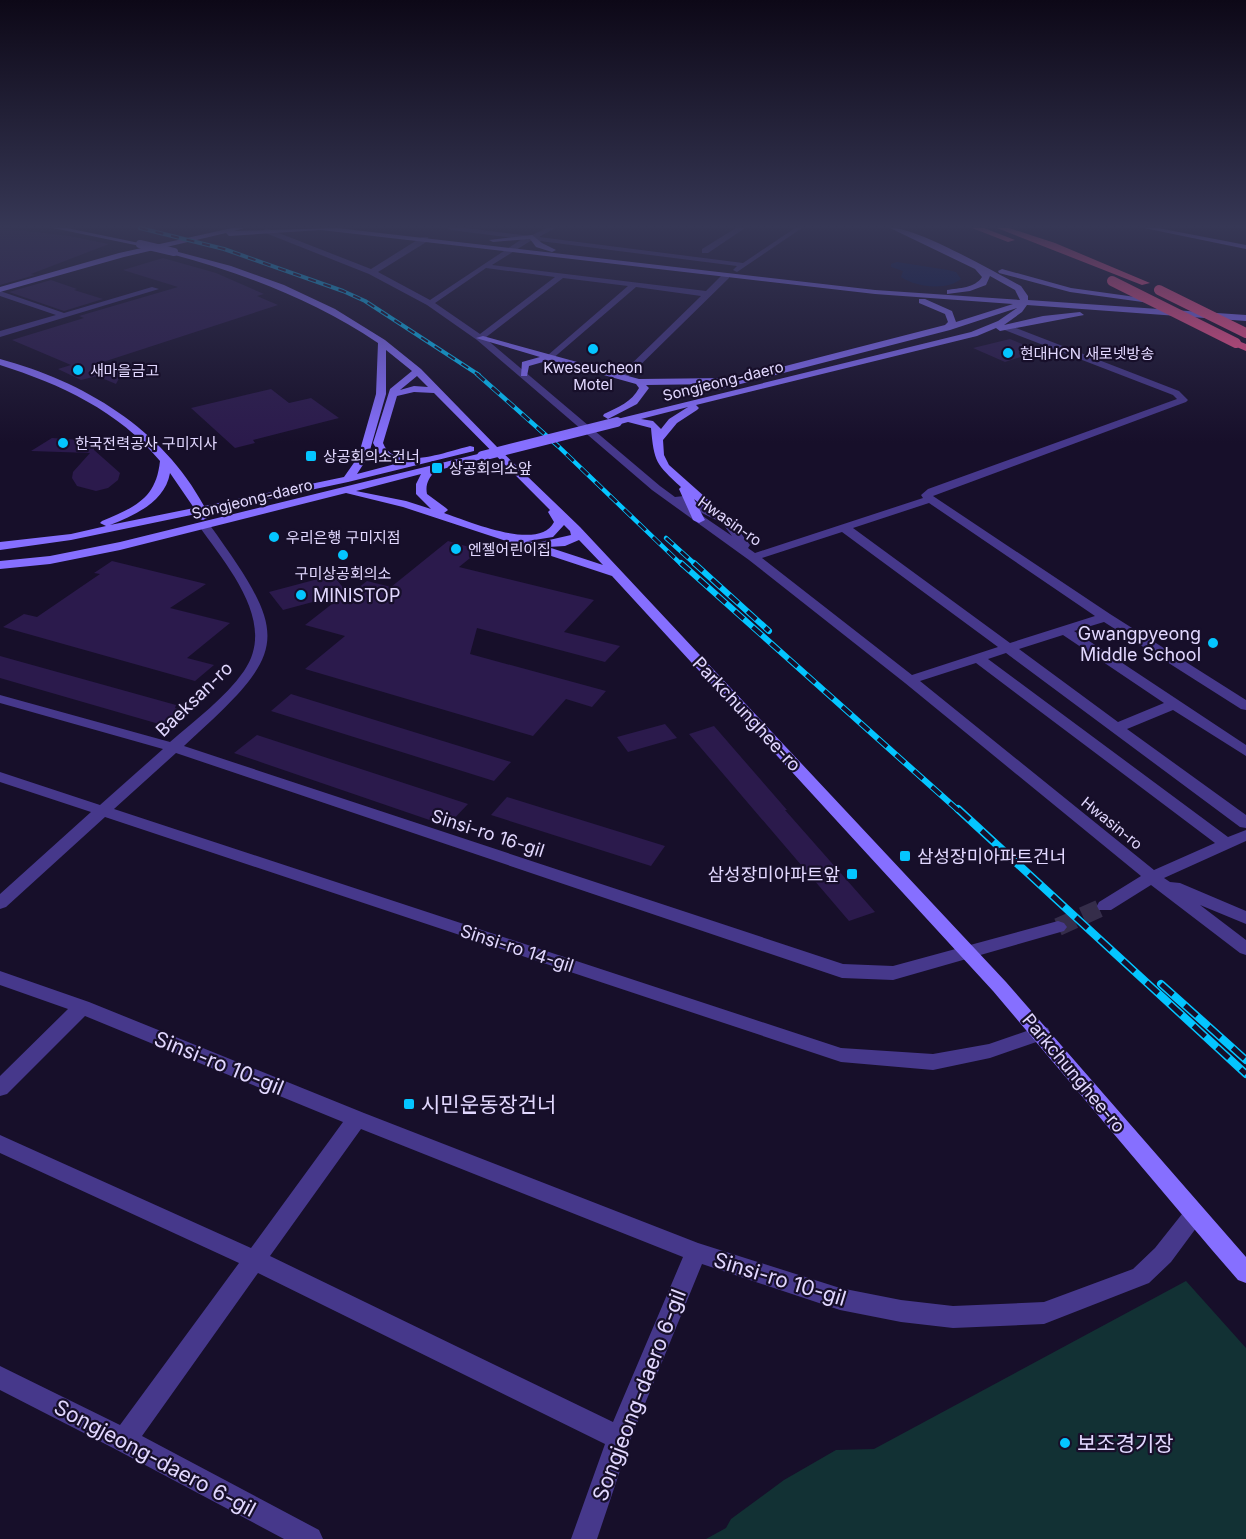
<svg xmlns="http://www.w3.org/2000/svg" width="1246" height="1539" font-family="Inter,'Noto Sans KR',sans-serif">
<rect width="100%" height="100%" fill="#170f2a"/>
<polygon fill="#123134" points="1186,1281 1246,1348 1246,1539 706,1539 726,1528 731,1519 784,1480 836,1450 874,1449"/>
<path fill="#08174a" d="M897,262L948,270L956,272L961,279C947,291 915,287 901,277L903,271L891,267V264Z"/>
<g fill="#2b1a4c">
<polygon points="0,228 69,236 109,244 31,274 35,275 0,285"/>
<polygon points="163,258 216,273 264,294 257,296 278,305 100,363 121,374 116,384 97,376 81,380 58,369 71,365 12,340 84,318 79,316 178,287 123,270"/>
<polygon points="51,280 77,289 74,290 103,299 64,311 9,292"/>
<polygon points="1010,339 1039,351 1005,362 973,348"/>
<polygon points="271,389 289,403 311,398 339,418 253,440 255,443 235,448 191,408"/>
<polygon points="52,438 95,441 94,450 120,473 118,480 108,488 96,491 77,486 72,478 73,472 90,453 31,451"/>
<polygon points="448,541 480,550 459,567 594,600 564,632 620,646 605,662 477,628 470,654 606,691 592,707 566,699 533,736 305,669 345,636 305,625 346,593 283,610 269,592 333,575 349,595 367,581 391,587"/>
<polygon points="112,561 206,584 170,608 230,623 187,658 214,665 195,681 3,627 24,614 37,617 100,574 94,573"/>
<polygon points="0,656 176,705 175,708 184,711 166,726 0,678"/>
<polygon points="291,694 511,762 494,781 271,711"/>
<polygon points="665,724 677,738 628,752 617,737"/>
<polygon points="714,726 787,810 785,810 875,912 849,921 689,734"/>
<polygon points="257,735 468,804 447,826 234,753"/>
<polygon points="507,797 665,846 651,866 491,815"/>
</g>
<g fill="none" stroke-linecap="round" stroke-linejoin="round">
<polyline stroke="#352d4a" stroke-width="18" stroke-dasharray="18 9" stroke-linecap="butt" points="1058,927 1105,906"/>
<g fill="#46388b" fill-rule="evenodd">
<path d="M266,228L371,269L422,237H428V241L378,272L430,300L522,239L451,230L448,228H466L530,236L547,228H555L539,237L743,263L795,228H802L737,272L733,270L737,266L532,240L492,265L706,291L723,274H729V278L626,379L618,377L701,296L636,287L551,360L548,359V355L628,286L563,278L485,338L660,486L675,497L684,496L730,519L750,545L748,548L755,553L923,498L921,495L928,489L1177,399L1173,395L1002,329V325H1008L1179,391L1188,400L1186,402L933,496L1110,614L1246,700V710L1241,709L1104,622L1074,631L1246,745V756L1173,710L1127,729L1246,815V828L1240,827L1006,653L988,659L1228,837L1246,830V841L1164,878L1170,882L1180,883L1246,911V924L1200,905L1246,940V955L1240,953L1151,885L1111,910H1099L1097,906L1099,902L1141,876L905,683L749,560L652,490L477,340L427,305L369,274L263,232ZM486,268L555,277L480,334L435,303ZM929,503L1095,616L1010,643L853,528ZM688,506L722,523L732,536ZM842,532L998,647L912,675L762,558ZM1063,635L1164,703L1118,722L1019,649ZM976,663L1215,843L1154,870L920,681Z"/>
<polygon points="736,228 745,228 708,253 702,253 702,249"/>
<polygon points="152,287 159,289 0,337 0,331 56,315 0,296 0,291 64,313"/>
<path d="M205,523L209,524C293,640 288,651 184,746L843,964L893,966L1058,921L1064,923L1067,927L1064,931L893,980L842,978L176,753L114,809L841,1048L933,1054L989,1044L1041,1026L1048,1028L1050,1033L1048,1038L990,1058L933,1070L841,1062L105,817L6,907L0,909V894L91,812L0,782V772L100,805L163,749L0,703V695L170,742C195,720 225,698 244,671C278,622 226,565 199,526Z"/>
<path d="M0,971L89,1002L364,1113L698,1243L840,1288L901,1300L953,1306L1044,1302L1133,1269L1155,1248L1186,1209L1194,1207L1202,1209L1205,1216L1171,1262L1149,1283L1044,1324L953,1328L901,1322L840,1310L702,1264L631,1438L597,1539H571L605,1444L258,1273L142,1436L319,1530L323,1539H284L115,1449L0,1390V1366L120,1425L239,1263L0,1153V1135L251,1248L343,1122L85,1016L7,1094L0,1096V1076L68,1009L0,985ZM361,1129L683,1257L613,1422L270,1256Z"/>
</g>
<g fill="#866fff" fill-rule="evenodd">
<polygon points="53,228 67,228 144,244 140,246"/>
<path d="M232,228H244L234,231L337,228L875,290L1020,300L1015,290L990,276L986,285L970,291L947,294V290C959,288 975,288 982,277L975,269L890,228C917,227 994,272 1021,286L1028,296V300L1246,315V321L1027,305L1022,312L1004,325L1043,316L1080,312L1084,315L1000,331L996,328L977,336L696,405L699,408L697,410L677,423L663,440L664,455L669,465L732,521L726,524L722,523L694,499L705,520L699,523L693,520L679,489L681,487C656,464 654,462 651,428L628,422L617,425L612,422L613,420L971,332L998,321L1017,308L950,330L717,390L712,387L718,384L646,385L649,388L637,404L608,419L603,416L604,414C618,407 632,402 639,388L636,384L550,360L529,366L527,376H521L522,362L540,357L476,338L483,336L639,379L727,378L731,380L945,325L948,322L945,314L919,303V299H925L952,311L956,322L1013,304L875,294L321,230L229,236L226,233L124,257L0,292V287L119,253ZM688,407L669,419L661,429L653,421L641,419Z"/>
<polygon points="1144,228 1158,228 1246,245 1246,249"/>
<polygon points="532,235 542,243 556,250 552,252 536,247 530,239 493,242 489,240"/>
<path d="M171,250L231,266L284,285L335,309L385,340L421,369L498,448L580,527L1006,982L1246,1257V1283L1238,1280L1212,1250L993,991L612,576L403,507L346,493L120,550L50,564L0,569V561L50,556L120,542L482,453L487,456L486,458L435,471C429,478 425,484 427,494L446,508L448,510L444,513C468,521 539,552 554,522L548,512L550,510L434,393L414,392L397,396L383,443C394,473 448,451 470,446L474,447V451L348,482L207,512L209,517L203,520L199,519L196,514L71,540L0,550V542L71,534L106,526L100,523L102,521C135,507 156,499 160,461C119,411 60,384 0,365V359C83,381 163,429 204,506L344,477L358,457L376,394L378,343C314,300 245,274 171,254ZM386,350L412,371L390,389L373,443L382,458L399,463L357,474L368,457L386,394ZM417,376L428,387L414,386L400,390ZM170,473L194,508L110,525C135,515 165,502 170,473ZM421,474L416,484V494L431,509L406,501L356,491ZM564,525L570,531L571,535L536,543L528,541L553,537ZM579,540L603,565L548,547L565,546Z"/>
<polygon points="1002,269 1071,288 1157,300 1161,302 1157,304 1070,292 999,273 998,271"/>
</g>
<g fill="#ff538f" fill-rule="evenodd">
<polygon points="972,228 984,228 1015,240 1008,242"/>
<polygon points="997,228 1009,228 1055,243 1150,283 1142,285"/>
<polygon points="1236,340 1246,344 1246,351 1232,345 1232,341"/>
</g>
<defs>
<polyline id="rail-far3" points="140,228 224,249 343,291 365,301 479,375"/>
<g id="rail-far2">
<polyline points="477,374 558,446 682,565"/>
<polyline points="666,538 696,565"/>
</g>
<g id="rail-far1">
<polyline points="681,563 959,811"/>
<polyline points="694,563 769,631"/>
</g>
<g id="rail">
<polyline points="958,809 1246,1074"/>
<polyline points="1161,984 1246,1060"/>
</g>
</defs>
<use href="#rail-far3" stroke="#04c5ff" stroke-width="4"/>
<use href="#rail-far2" stroke="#04c5ff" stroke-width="4.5"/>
<use href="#rail-far1" stroke="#04c5ff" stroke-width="6"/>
<use href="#rail" stroke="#04c5ff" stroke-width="8"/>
<use href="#rail-far3" stroke="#170f2a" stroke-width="2" stroke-dasharray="8" stroke-linecap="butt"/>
<use href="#rail-far2" stroke="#170f2a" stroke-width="3" stroke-dasharray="10" stroke-linecap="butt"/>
<use href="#rail-far1" stroke="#170f2a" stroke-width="4" stroke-dasharray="12" stroke-linecap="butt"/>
<use href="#rail" stroke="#170f2a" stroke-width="5" stroke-dasharray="16" stroke-linecap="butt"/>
<polyline stroke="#866fff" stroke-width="8" points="140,244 174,252"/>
<polyline stroke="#866fff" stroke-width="10" points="482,456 617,422"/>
<g stroke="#ff538f" stroke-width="10">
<polyline points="1112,281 1236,343"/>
<polyline points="1159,290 1246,333"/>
</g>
</g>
<linearGradient id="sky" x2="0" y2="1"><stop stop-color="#0d0817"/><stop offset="0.51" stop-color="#363755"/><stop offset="1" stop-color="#363755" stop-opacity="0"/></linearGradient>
<rect width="1246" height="443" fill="url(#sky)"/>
<g fill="#04c5ff" stroke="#170f2a" stroke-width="2">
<circle cx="593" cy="349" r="6"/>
<circle cx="1008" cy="353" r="6"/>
<circle cx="78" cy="370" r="6"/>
<circle cx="63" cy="443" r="6"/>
<rect x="305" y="450" width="12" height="12" rx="3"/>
<rect x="431" y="462" width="12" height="12" rx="3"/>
<circle cx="274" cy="537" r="6"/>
<circle cx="456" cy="549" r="6"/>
<circle cx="343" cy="555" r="6"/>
<circle cx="301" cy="595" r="6"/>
<circle cx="1213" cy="643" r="6"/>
<rect x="899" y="850" width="12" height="12" rx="3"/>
<rect x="846" y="868" width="12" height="12" rx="3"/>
<rect x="403" y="1098" width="12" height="12" rx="3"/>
<circle cx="1065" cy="1443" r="6"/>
</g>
<g text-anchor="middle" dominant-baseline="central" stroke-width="4.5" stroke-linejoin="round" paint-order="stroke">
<g font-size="15" fill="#e2d8ff" stroke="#170f2a" text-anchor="start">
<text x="1020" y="353">현대HCN 새로넷방송</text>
<text x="593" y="367" text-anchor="middle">Kweseucheon<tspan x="593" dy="17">Motel</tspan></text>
<text x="90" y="370">새마을금고</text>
<text x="75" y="443">한국전력공사 구미지사</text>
<text x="323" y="456">상공회의소건너</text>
<text x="449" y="468">상공회의소앞</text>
<text x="286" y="537">우리은행 구미지점</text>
<text x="468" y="549">엔젤어린이집</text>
<text x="343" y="573" text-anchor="middle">구미상공회의소</text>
</g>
<g font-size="15" fill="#e2d8ff" stroke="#170f2a">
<text transform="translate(723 381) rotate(-14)">Songjeong-daero</text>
<text transform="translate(252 499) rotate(-14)">Songjeong-daero</text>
<text transform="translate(730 521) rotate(35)">Hwasin-ro</text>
<text transform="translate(1112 823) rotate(39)">Hwasin-ro</text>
</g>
<g font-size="18" fill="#e2d8ff" stroke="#170f2a" text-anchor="start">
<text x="313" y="595">MINISTOP</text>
<text x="1201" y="633" text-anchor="end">Gwangpyeong<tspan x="1201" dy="21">Middle School</tspan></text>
<text x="917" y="856">삼성장미아파트건너</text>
<text x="840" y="874" text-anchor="end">삼성장미아파트앞</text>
</g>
<g font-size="18" fill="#e2d8ff" stroke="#170f2a">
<text transform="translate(194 699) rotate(-44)">Baeksan-ro</text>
<text transform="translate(747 714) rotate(47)">Parkchunghee-ro</text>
<text transform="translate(488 833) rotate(18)">Sinsi-ro 16-gil</text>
<text transform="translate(517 948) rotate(18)">Sinsi-ro 14-gil</text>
<text transform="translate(1074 1073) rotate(50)">Parkchunghee-ro</text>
</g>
<g font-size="21" fill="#e2d8ff" stroke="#170f2a">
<text transform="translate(219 1063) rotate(22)">Sinsi-ro 10-gil</text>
<text transform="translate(780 1279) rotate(17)">Sinsi-ro 10-gil</text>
<text transform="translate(639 1395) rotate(-69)">Songjeong-daero 6-gil</text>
<text transform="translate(155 1458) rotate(28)">Songjeong-daero 6-gil</text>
</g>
<g font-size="21" fill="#e2d8ff" stroke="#170f2a" text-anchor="start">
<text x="421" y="1104">시민운동장건너</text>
<text x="1077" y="1443">보조경기장</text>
</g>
</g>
</svg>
